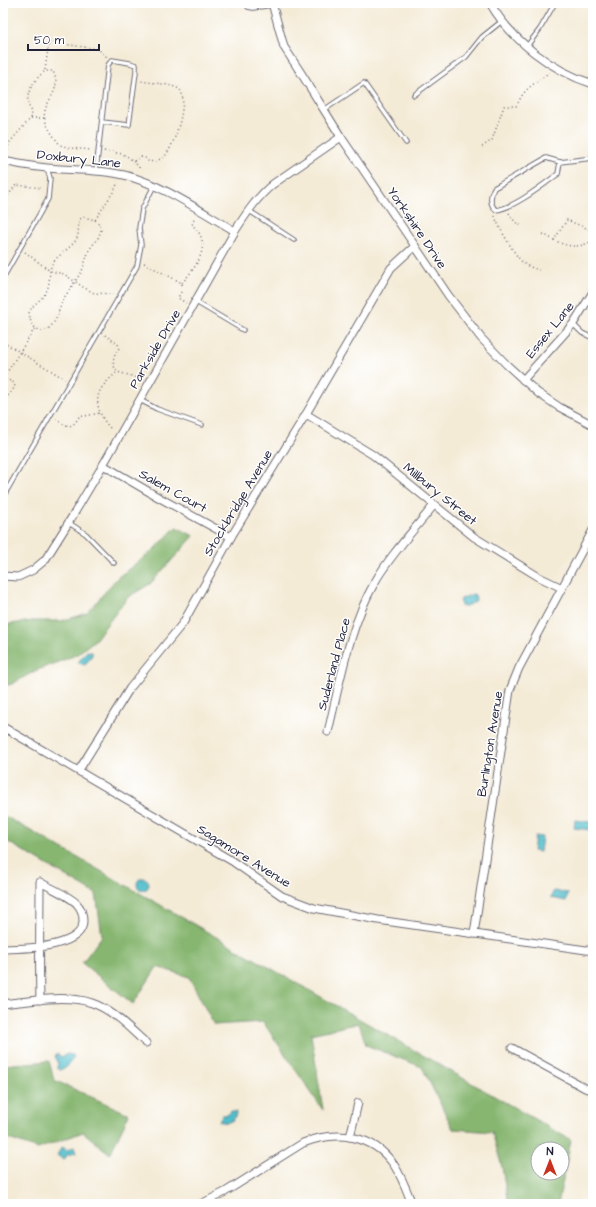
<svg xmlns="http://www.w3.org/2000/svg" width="596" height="1207" font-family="'Architects Daughter',sans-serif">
<rect width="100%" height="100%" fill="#fff"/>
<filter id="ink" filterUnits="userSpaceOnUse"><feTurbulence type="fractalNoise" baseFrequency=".025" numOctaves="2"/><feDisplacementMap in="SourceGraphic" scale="8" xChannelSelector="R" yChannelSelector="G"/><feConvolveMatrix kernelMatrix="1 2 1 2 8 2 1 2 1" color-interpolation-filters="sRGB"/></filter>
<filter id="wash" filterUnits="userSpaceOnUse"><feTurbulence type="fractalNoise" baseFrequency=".012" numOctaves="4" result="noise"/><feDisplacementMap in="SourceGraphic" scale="16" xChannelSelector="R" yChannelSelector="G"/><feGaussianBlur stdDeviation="0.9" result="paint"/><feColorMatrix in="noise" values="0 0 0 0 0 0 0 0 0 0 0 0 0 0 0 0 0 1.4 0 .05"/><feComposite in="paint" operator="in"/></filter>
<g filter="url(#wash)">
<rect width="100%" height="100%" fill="#f4ebd7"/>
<g fill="#86b66f" stroke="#546c55" fill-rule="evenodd">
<polygon points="176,527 194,536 150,584 128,597 95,640 76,655 35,671 12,684 3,686 3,625 33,621 62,621 87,613 117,578 155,549"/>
<path d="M3,815L571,1140L558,1204H508L502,1167L492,1132L453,1129L422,1067L366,1045L359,1023L311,1034L323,1110L263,1022L214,1025L189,977L157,967L133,1004L82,963L102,936L96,894L3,839ZM538,1149H562V1173H538Z"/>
<polygon points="49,1061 54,1080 129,1114 110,1154 83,1132 38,1149 3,1137 3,1065"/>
</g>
<g fill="#51becb" stroke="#3a7083">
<polygon points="473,594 475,595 476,600 475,602 464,607 461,606 460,602 461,599"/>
<polygon points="87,651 92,652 92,655 85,665 79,663 79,661"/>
<polygon points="575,820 592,822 591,830 574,828"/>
<polygon points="535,836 542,837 540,852 533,851"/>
<circle cx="143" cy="884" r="6"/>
<polygon points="553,891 568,893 566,901 551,898"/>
<path d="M57,1054L62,1057L67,1054L73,1055L74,1058C68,1063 69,1069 59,1070L57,1068L58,1062L55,1056Z"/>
<path d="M231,1111L236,1112C236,1122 227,1124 219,1121L222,1115H228Z"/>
<polygon points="62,1147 67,1150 74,1147 76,1153 67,1155 64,1160 57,1155"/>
</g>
</g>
<g filter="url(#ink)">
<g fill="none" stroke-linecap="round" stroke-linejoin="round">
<defs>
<g id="service">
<polyline points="247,3 248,7 253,8 272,5"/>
<polyline points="527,46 540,29 555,3"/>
<polyline points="414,95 466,57 482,37 502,21"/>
<polyline points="324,110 364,83 406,143"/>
<path d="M560,162L558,174C543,185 514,208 496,210C489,204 490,196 494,188L546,158L560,162L593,158"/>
<polyline points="96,171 108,65 112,60 130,63 136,65 136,72 129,125 102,122"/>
<polyline points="248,210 294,240"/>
<polyline points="3,278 48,199 50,178 47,168"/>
<polyline points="196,302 243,330"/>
<polyline points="573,324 582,333 593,338"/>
<polyline points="140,400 157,409 202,425"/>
<polyline points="3,497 137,266 141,245 139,228 142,209 154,186"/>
<polyline points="69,523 86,534 114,563"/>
</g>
<g id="minor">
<polyline points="272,3 284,47 301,73 341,137 415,246 448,295 481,338 507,365 538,393 559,407 593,425"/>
<path d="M490,3C511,40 552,71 593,84"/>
<path d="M3,161C22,165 41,168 60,169C82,170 103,170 124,175C164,185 200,211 235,231"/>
<polyline points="523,380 573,324 593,292"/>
<polyline points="306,414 373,455 474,537 539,577 562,588"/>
<polyline points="103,465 158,497 231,537"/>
<path d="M3,576L18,577L33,570L45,560L72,517L103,465L235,231C246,214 257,197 273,184L341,137"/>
<polyline points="3,727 232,861 282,896 314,908 378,920 593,951"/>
<path d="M328,732C340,682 349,627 375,582C390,555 415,529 434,505"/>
<polyline points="79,770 130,688 183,623 231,537 306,414 391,268 415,246"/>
<polyline points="474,934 510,690 519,668 593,530"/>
<path d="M3,949C23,948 83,949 83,921C83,914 82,909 77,904C70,896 50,888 40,882C40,921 39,961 40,1000"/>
<path d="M3,1004C30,1001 66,994 92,1003C113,1010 130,1029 146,1043"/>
<polyline points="512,1048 585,1088 593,1091"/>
<polyline points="350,1137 358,1103"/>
<path d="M201,1204L225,1192L303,1143C336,1130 373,1134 394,1165C402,1177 407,1191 412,1204"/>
</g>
</defs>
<use href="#service" stroke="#6c6872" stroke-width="5.5"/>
<use href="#minor" stroke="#6c6872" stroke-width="9"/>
<g stroke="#6c6872" stroke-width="1.5" stroke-dasharray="1 3" stroke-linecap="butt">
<polyline points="45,70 49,42 98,49 107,57"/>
<polyline points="31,118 44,118"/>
<path d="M482,147L492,140L504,106H516C519,102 521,96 524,93C531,84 541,80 549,72"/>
<path d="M104,151C123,154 125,152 139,167V170"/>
<path d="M7,154L9,143L31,118L32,112C31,109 28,106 28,103C26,91 36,78 45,71H53C54,74 56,78 56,81C57,95 41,106 45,120C48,129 54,137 60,145L70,148L92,150"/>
<path d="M134,161L141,157L145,158L149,162C154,161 160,160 164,157C174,148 189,100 180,90C175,84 150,83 141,81"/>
<polyline points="3,202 16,185 42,188"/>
<polyline points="509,213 515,222 522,226"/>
<path d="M495,216C497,225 515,255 522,262C526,266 533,268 539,270"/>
<path d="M95,220L100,225L101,231L98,238L89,250L82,271L62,301L57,317L53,324L48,329L41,331C31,326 31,324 29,313C33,303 42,300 46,292C51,283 48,273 52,264C55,257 70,249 76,240C80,233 77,226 80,219L84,217L95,220L115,189L118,182"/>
<path d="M593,231L567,220L554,240C567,247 580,249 593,240"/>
<polyline points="543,234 554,240"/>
<polyline points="25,252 50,271 64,274 83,287 94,293 113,294"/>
<polyline points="144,263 182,283 182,290 178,298 186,303"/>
<path d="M182,283C197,266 214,243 192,225L195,217"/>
<path d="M105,335L118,344L119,348C113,357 111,363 117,372L132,376L142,381"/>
<polyline points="3,342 65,379"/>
<polyline points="4,377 35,328"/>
<polyline points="3,402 15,387 14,383 3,377"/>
<polyline points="56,419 63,424 70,426 75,423 79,417 100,413"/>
<path d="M110,428C100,417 92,400 103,386C107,381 112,377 116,373"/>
</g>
<use href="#service" stroke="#fff" stroke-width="3.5"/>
<use href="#minor" stroke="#fff" stroke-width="7"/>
</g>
</g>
<g text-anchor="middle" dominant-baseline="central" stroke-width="3" stroke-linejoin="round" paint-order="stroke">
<g font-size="13" fill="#22223b" stroke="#fff">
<text transform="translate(79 159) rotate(6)">Doxbury Lane</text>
<text transform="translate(417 228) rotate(56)">Yorkshire Drive</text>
<text transform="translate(550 330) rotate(-51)">Essex Lane</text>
<text transform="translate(155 349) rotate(-60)">Parkside Drive</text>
<text transform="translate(173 491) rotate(29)">Salem Court</text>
<text transform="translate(440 494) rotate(39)">Millbury Street</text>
<text transform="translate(238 503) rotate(-59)">Stockbridge Avenue</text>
<text transform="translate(334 664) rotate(-75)">Suderland Place</text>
<text transform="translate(490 744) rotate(-81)">Burlington Avenue</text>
<text transform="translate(244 856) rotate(32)">Sagamore Avenue</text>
</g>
</g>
<rect width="596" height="1207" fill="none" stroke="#fff" stroke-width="16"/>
<g transform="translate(550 1161)"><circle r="19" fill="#ffffff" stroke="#a7a7b1"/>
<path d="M0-3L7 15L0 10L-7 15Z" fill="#c8321e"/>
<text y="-6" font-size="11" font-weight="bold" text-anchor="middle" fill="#22223b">N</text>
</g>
<path d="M28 44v6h71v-6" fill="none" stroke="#22223b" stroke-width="2"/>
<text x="34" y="44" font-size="12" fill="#22223b" stroke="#ffffff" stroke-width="3" paint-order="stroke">50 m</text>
</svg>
